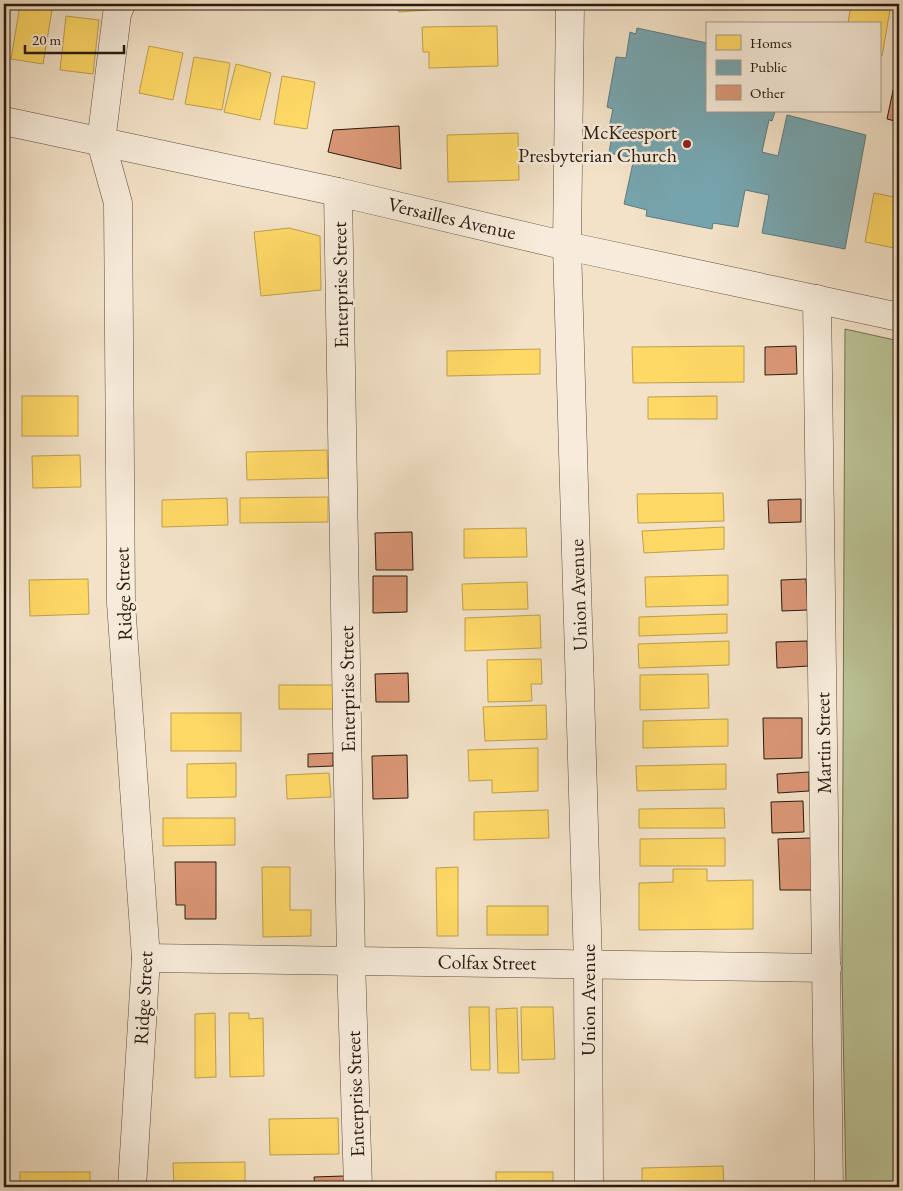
<svg xmlns="http://www.w3.org/2000/svg" width="903" height="1191" font-family="'EB Garamond',serif">
<rect width="100%" height="100%" fill="#f3e2c8"/>
<filter id="stains"><feTurbulence type="fractalNoise" baseFrequency=".004" numOctaves="4"/><feColorMatrix values="0 0 0 0 .2 0 0 0 0 .09 0 0 0 0 .02 0 0 0 .5 -.17"/></filter>
<radialGradient id="worn" r=".72"><stop offset=".6" stop-color="#630" stop-opacity="0"/><stop offset="1" stop-color="#630" stop-opacity=".3"/></radialGradient>
<polygon fill="#bbc396" stroke="#726e52" points="845,329 899,341 899,1187 846,1187 842,972"/>
<g fill="#ffd966" stroke="#bea04c">
<polygon points="398,4 499,4 499,5 399,12"/>
<polygon points="851,4 891,4 882,56 879,56 879,24 848,24"/>
<polygon points="20,5 52,10 43,64 11,59"/>
<polygon points="66,16 99,20 93,74 60,70"/>
<polygon points="497,26 498,66 429,68 429,52 423,52 422,27"/>
<polygon points="149,46 183,53 173,100 139,93"/>
<polygon points="194,57 230,63 222,110 185,104"/>
<polygon points="236,64 271,73 260,120 224,112"/>
<polygon points="282,76 315,82 307,129 274,124"/>
<polygon points="518,133 519,180 448,182 447,135"/>
<polygon points="874,193 899,198 899,249 865,242"/>
<polygon points="289,228 320,236 321,290 261,296 254,232"/>
<polygon points="744,346 744,382 633,383 632,347"/>
<polygon points="540,349 540,374 447,376 447,351"/>
<rect x="22" y="396" width="56" height="40"/>
<polygon points="717,396 717,419 648,419 648,397"/>
<polygon points="327,450 328,478 247,480 246,452"/>
<polygon points="80,455 81,487 33,488 32,456"/>
<polygon points="723,493 724,521 638,523 637,494"/>
<polygon points="328,497 328,522 240,523 240,498"/>
<polygon points="227,498 228,525 162,527 162,500"/>
<polygon points="724,527 724,549 644,553 642,531"/>
<polygon points="526,528 527,557 464,558 464,529"/>
<polygon points="728,575 728,605 646,607 645,577"/>
<polygon points="88,579 89,614 30,616 29,580"/>
<polygon points="527,582 528,609 463,610 462,584"/>
<polygon points="727,614 727,633 639,636 639,617"/>
<polygon points="540,615 541,648 465,651 465,618"/>
<polygon points="729,641 729,665 639,668 638,644"/>
<polygon points="541,659 542,684 531,684 532,701 488,702 487,660"/>
<polygon points="708,674 709,708 640,710 640,675"/>
<rect x="279" y="685" width="54" height="24"/>
<polygon points="546,705 547,739 485,741 483,707"/>
<rect x="171" y="713" width="70" height="38"/>
<polygon points="728,719 728,746 643,748 643,721"/>
<polygon points="538,748 538,791 492,793 492,780 469,781 468,750"/>
<polygon points="236,763 236,797 187,798 187,764"/>
<polygon points="726,764 726,789 637,791 636,766"/>
<polygon points="329,773 331,797 287,799 286,775"/>
<polygon points="724,808 725,828 639,828 639,809"/>
<polygon points="548,810 549,838 474,840 474,812"/>
<polygon points="163,818 235,818 235,845 163,846"/>
<polygon points="725,838 725,866 640,866 640,839"/>
<polygon points="262,867 290,867 290,910 311,910 311,936 263,937"/>
<polygon points="458,867 458,936 437,936 436,868"/>
<polygon points="673,869 707,869 707,881 753,880 753,929 639,930 639,883 673,882"/>
<rect x="487" y="906" width="61" height="29"/>
<polygon points="469,1007 489,1007 490,1070 471,1070"/>
<polygon points="521,1007 553,1007 555,1059 522,1060"/>
<polygon points="517,1008 519,1073 498,1073 496,1009"/>
<polygon points="215,1013 216,1077 195,1078 195,1014"/>
<polygon points="229,1013 249,1013 249,1019 263,1018 264,1076 230,1077"/>
<polygon points="338,1118 339,1154 270,1155 269,1119"/>
<polygon points="245,1162 245,1186 174,1187 173,1163"/>
<polygon points="723,1166 724,1187 642,1187 642,1168"/>
<rect x="20" y="1172" width="70" height="15"/>
<rect x="496" y="1172" width="57" height="15"/>
</g>
<polygon fill="#76a5af" stroke="#5f7b7f" points="637,28 707,43 707,111 775,112 772,121 769,120 762,152 778,156 787,115 866,135 845,249 762,233 769,195 745,190 738,227 713,223 712,229 646,216 647,210 624,204 634,158 609,153 612,135 608,133 613,109 607,107 616,57 626,58 630,32 636,34"/>
<g fill="#db9776" stroke="#281a0f">
<polygon points="894,86 899,87 899,122 887,119"/>
<polygon points="399,126 401,169 328,152 333,130"/>
<polygon points="796,346 797,374 765,375 765,347"/>
<polygon points="801,499 801,522 769,523 768,500"/>
<polygon points="412,532 413,570 376,570 375,533"/>
<polygon points="373,576 407,576 407,612 373,613"/>
<polygon points="806,579 808,610 782,611 781,580"/>
<polygon points="807,641 808,666 777,668 776,642"/>
<polygon points="408,673 409,702 376,702 375,674"/>
<polygon points="763,718 802,718 802,758 764,759"/>
<polygon points="333,753 333,766 308,767 308,754"/>
<polygon points="407,755 408,798 373,799 372,756"/>
<polygon points="809,772 809,791 778,793 777,774"/>
<polygon points="803,801 804,832 772,833 771,802"/>
<polygon points="811,838 813,890 780,890 778,839"/>
<polygon points="175,862 216,862 216,919 185,919 185,905 176,905"/>
<polygon points="344,1176 344,1187 315,1187 314,1177"/>
</g>
<g fill="none" stroke-linecap="round" stroke-linejoin="round">
<defs>
<g id="minor">
<polyline points="121,4 117,14 101,142 118,203 121,603 146,958 132,1187"/>
<polyline points="570,4 567,246 588,964 589,1187"/>
<polyline points="4,121 338,192 567,246 899,317"/>
<polyline points="338,192 351,960 358,1187"/>
<polyline points="817,299 829,1187"/>
<polyline points="146,958 827,968"/>
</g>
</defs>
<use href="#minor" stroke="#5b4c3d" stroke-width="29"/>
<use href="#minor" stroke="#f7ecdb" stroke-width="28"/>
</g>
<circle fill="#8f2418" stroke="#f7ecdb" stroke-width="2" cx="687" cy="144" r="5"/>
<g text-anchor="middle" dominant-baseline="central" stroke-width="5" stroke-linejoin="round" paint-order="stroke">
<g font-size="20" fill="#281a0f" stroke="#f7ecdb" text-anchor="end">
<text x="677" y="132">McKeesport<tspan x="677" dy="23">Presbyterian Church</tspan></text>
</g>
<g font-size="20" fill="#281a0f" stroke="#f7ecdb">
<text transform="translate(452 218) rotate(13)">Versailles Avenue</text>
<text transform="translate(340 285) rotate(-91)">Enterprise Street</text>
<text transform="translate(123 594) rotate(-92)">Ridge Street</text>
<text transform="translate(578 595) rotate(-92)">Union Avenue</text>
<text transform="translate(347 689) rotate(-91)">Enterprise Street</text>
<text transform="translate(823 743) rotate(-91)">Martin Street</text>
<text transform="translate(487 962) rotate(1)">Colfax Street</text>
<text transform="translate(143 998) rotate(-87)">Ridge Street</text>
<text transform="translate(588 1000) rotate(-90)">Union Avenue</text>
<text transform="translate(355 1094) rotate(-92)">Enterprise Street</text>
</g>
</g>
<rect width="903" height="1191" fill="none" stroke="#f3e2c8" stroke-width="20"/>
<rect x="5" y="5" width="893" height="1181" fill="none" stroke="#281a0f" stroke-width="2.5"/>
<rect x="10" y="10" width="883" height="1171" fill="none" stroke="#281a0f"/>
<rect x="706" y="22" width="175" height="90" fill="#f7ecdb" stroke="#a49889"/>
<rect x="716" y="35" width="25" height="15" fill="#ffd966" stroke="#a49889"/>
<text x="750" y="48" font-size="15" fill="#281a0f">Homes</text>
<rect x="716" y="60" width="25" height="15" fill="#76a5af" stroke="#a49889"/>
<text x="750" y="72" font-size="15" fill="#281a0f">Public</text>
<rect x="716" y="85" width="25" height="15" fill="#db9776" stroke="#a49889"/>
<text x="750" y="98" font-size="15" fill="#281a0f">Other</text>
<path d="M25 45v8h99v-8" fill="none" stroke="#281a0f" stroke-width="2.5"/>
<text x="32" y="45" font-size="15" fill="#281a0f" stroke="#f7ecdb" stroke-width="4" paint-order="stroke">20 m</text>
<rect width="100%" height="100%" filter="url(#stains)"/>
<rect width="100%" height="100%" fill="url(#worn)"/>
</svg>
